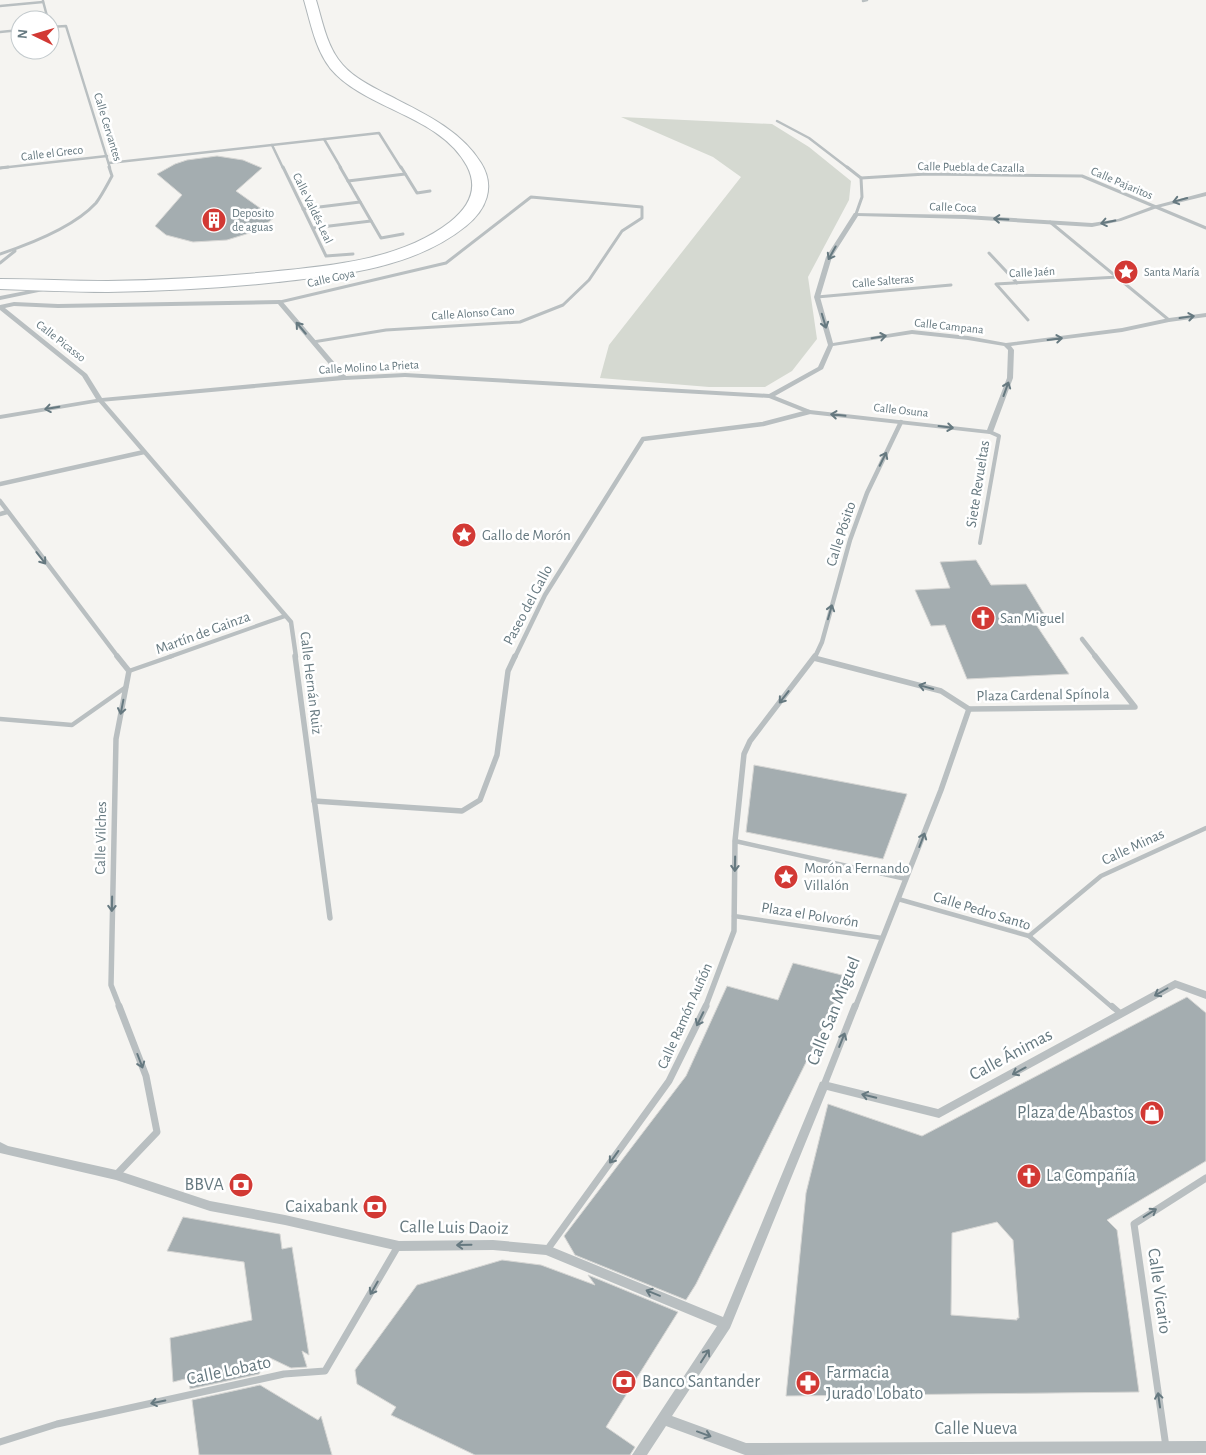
<svg xmlns="http://www.w3.org/2000/svg" width="1206" height="1455" font-family="'Alegreya Sans',sans-serif">
<rect width="100%" height="100%" fill="#f5f4f1"/>
<polygon fill="#d5d9d1" points="621,117 772,124 809,147 851,181 849,200 808,277 817,339 792,371 765,387 709,387 600,378 609,345 741,177 713,157"/>
<g fill="#a4adb0" stroke="#d6d6d4" fill-rule="evenodd">
<polygon points="217,156 243,160 262,168 236,191 274,218 256,231 227,240 193,242 166,235 155,226 182,195 157,174 175,164 187,160"/>
<polygon points="976,560 991,585 1026,584 1046,617 1033,620 1069,674 967,679 945,625 931,626 915,590 950,588 940,562"/>
<polygon points="754,765 907,794 883,859 746,832"/>
<polygon points="793,963 846,976 822,1030 696,1284 686,1300 575,1255 564,1236 686,1076 727,986 778,1000"/>
<path d="M1187,997L1206,1013V1161L1107,1220L1117,1230L1139,1392L786,1396L806,1193L828,1104L922,1136ZM997,1222L1013,1240L1019,1318H1017V1320L951,1315L952,1233Z"/>
<polygon points="183,1217 280,1234 282,1249 292,1247 309,1355 302,1351 307,1367 291,1368 268,1357 259,1374 190,1389 189,1378 173,1382 170,1338 252,1320 244,1262 167,1251"/>
<polygon points="502,1260 541,1265 595,1285 588,1275 678,1312 606,1427 635,1447 630,1455 475,1455 391,1415 396,1407 357,1384 355,1370 417,1285"/>
<polygon points="260,1385 318,1420 321,1416 332,1455 199,1455 192,1400"/>
</g>
<g fill="none" stroke-linecap="round" stroke-linejoin="round">
<defs>
<path id="secondary" d="M304,0H316C322,20 326,42 338,59C350,76 369,85 386,94C421,112 460,129 481,163C496,187 486,210 466,226C414,268 343,275 278,282C222,288 165,291 108,292C72,292 36,290 0,289V279C36,279 72,281 108,281C165,280 221,277 278,271C336,265 402,259 450,222C469,207 479,189 467,166C440,115 365,110 330,68C315,48 311,24 304,0Z"/>
</defs>
<use href="#secondary" stroke="#aeb5b8" stroke-width="2"/>
<g stroke="#b9bfc1" stroke-width="2.5">
<polyline points="43,1 48,20"/>
<polyline points="0,6 43,2"/>
</g>
<g stroke="#b9bfc1" stroke-width="4">
<polyline points="980,543 999,436 990,432"/>
<polyline points="169,657 285,616"/>
</g>
<g stroke="#b9bfc1" stroke-width="4.5">
<polyline points="129,671 172,656"/>
<polyline points="0,719 72,725 126,687"/>
<polyline points="735,841 906,879"/>
<polyline points="898,899 1029,936 1113,1008"/>
<polyline points="734,916 882,938"/>
<polyline points="1029,936 1101,876 1206,828"/>
</g>
<polyline stroke="#b9bfc1" stroke-width="6" points="1112,1006 1121,1014"/>
<g stroke="#b9bfc1" stroke-width="2.5">
<polyline points="863,1 867,0"/>
<polyline points="50,27 66,26 110,168"/>
<polyline points="0,32 20,30"/>
<polyline points="777,121 809,138 848,168"/>
<polyline points="324,139 341,168"/>
<polyline points="272,145 283,168"/>
<polyline points="109,163 379,133 401,168"/>
<polyline points="0,168 107,156"/>
</g>
<g stroke="#b9bfc1" stroke-width="3">
<polyline points="283,167 326,256 353,254"/>
<polyline points="340,167 381,238 403,234"/>
<polyline points="401,167 417,193 430,191"/>
<polyline points="847,167 861,178 862,197 856,214"/>
<polyline points="0,168 8,167"/>
<polyline points="861,178 926,174 1082,176 1206,228"/>
<polyline points="348,181 405,174"/>
<polyline points="303,209 360,202"/>
<polyline points="1050,222 1169,320"/>
<polyline points="313,228 371,221"/>
<polyline points="989,253 1017,283"/>
<path d="M0,254C30,244 74,227 96,203C102,195 107,185 112,176L109,167"/>
<polyline points="0,263 15,251"/>
<polyline points="817,297 951,285"/>
<polyline points="280,302 446,263 531,197 642,207 642,218 622,231 589,280 563,305 520,322 386,330 313,342"/>
<polyline points="1028,320 996,284 1118,277"/>
</g>
<g stroke="#b9bfc1" stroke-width="4.5">
<polyline points="100,400 291,622 296,657"/>
<polyline points="0,484 144,452"/>
<polyline points="0,501 118,657"/>
<polyline points="0,514 7,512"/>
<polyline points="1082,639 1096,657"/>
<polyline points="515,657 545,595 643,439 763,424 809,412"/>
<polyline points="815,657 822,642 850,540 867,493 901,422"/>
</g>
<g stroke="#b9bfc1" stroke-width="5.5">
<polyline points="117,656 129,671 116,739 111,985 120,1008"/>
<polyline points="295,656 330,918"/>
<polyline points="814,658 941,691 969,709 1135,707 1095,656"/>
<polyline points="314,801 462,811 480,800 497,755 508,671 515,656"/>
<polyline points="705,1008 734,931 735,841 744,754 750,741 815,656"/>
<polyline points="855,1008 941,790 969,709"/>
</g>
<g stroke="#b9bfc1" stroke-width="7">
<polyline points="824,1085 855,1006"/>
<polyline points="116,1175 157,1132 146,1076 119,1006"/>
<polyline points="547,1250 669,1081 706,1006"/>
<polyline points="0,1442 57,1424 284,1374 325,1371 398,1246"/>
<polyline points="1166,1447 1134,1224 1206,1178"/>
</g>
<g fill="#b9bfc1" fill-rule="evenodd">
<path d="M1206,192V196L1157,208L1121,221L1092,227L965,219L858,216L832,257L820,297L833,343L912,330L968,336L1006,343L1122,328L1169,318L1206,313V317L1169,322L1122,332L1011,346L1014,350L1013,378L993,432L990,434L809,414L769,398L405,377L344,380L100,402L0,419V415L96,399L82,376L0,310V305L14,302L58,304L280,300L282,301L346,376L405,373L769,394L818,367L828,345L814,297L826,257L854,213L965,215L1092,223L1118,219L1153,206ZM278,304L339,376L102,398L87,374L5,308L14,306L58,308ZM912,334L968,340L1004,346L1008,350L1007,378L987,430L810,410L775,396L823,369L833,346Z"/>
<polygon points="46,287 48,288 48,290 0,300 0,296"/>
<polygon points="1175,980 1206,991 1206,999 1176,988 939,1118 827,1090 730,1328 672,1416 746,1443 1206,1441 1206,1453 745,1455 666,1426 647,1455 632,1455 717,1326 546,1255 493,1250 399,1251 285,1225 210,1211 116,1180 0,1153 0,1142 8,1146 116,1170 210,1201 285,1215 399,1241 493,1240 547,1245 723,1317 820,1082 824,1081 938,1109"/>
</g>
<use href="#secondary" fill="#fff" fill-rule="evenodd"/>
</g>
<defs><path id="oneway-shaft" d="M-6 0H5M1.5-3L5.5 0L1.5 3" fill="none" stroke-width="1.6" stroke-linecap="round" stroke-linejoin="round" transform="scale(1.25)"/></defs>
<g stroke="#667980">
<use href="#oneway-shaft" transform="translate(1180 200) rotate(165)"/>
<use href="#oneway-shaft" transform="translate(1001 219) rotate(-177)"/>
<use href="#oneway-shaft" transform="translate(1108 222) rotate(169)"/>
<use href="#oneway-shaft" transform="translate(832 253) rotate(119)"/>
<use href="#oneway-shaft" transform="translate(1187 317) rotate(-8)"/>
<use href="#oneway-shaft" transform="translate(824 321) rotate(73)"/>
<use href="#oneway-shaft" transform="translate(301 328) rotate(-130)"/>
<use href="#oneway-shaft" transform="translate(879 337) rotate(-9)"/>
<use href="#oneway-shaft" transform="translate(1055 339) rotate(-7)"/>
<use href="#oneway-shaft" transform="translate(1006 389) rotate(-70)"/>
<use href="#oneway-shaft" transform="translate(52 408) rotate(170)"/>
<use href="#oneway-shaft" transform="translate(838 415) rotate(-174)"/>
<use href="#oneway-shaft" transform="translate(946 427) rotate(7)"/>
<use href="#oneway-shaft" transform="translate(883 459) rotate(-64)"/>
<use href="#oneway-shaft" transform="translate(41 558) rotate(52)"/>
<use href="#oneway-shaft" transform="translate(830 612) rotate(-74)"/>
<use href="#oneway-shaft" transform="translate(926 687) rotate(-165)"/>
<use href="#oneway-shaft" transform="translate(784 697) rotate(128)"/>
<use href="#oneway-shaft" transform="translate(122 707) rotate(101)"/>
<use href="#oneway-shaft" transform="translate(922 840) rotate(-69)"/>
<use href="#oneway-shaft" transform="translate(735 864) rotate(91)"/>
<use href="#oneway-shaft" transform="translate(112 904) rotate(91)"/>
<use href="#oneway-shaft" transform="translate(1161 992) rotate(150)"/>
<use href="#oneway-shaft" transform="translate(700 1019) rotate(116)"/>
<use href="#oneway-shaft" transform="translate(842 1040) rotate(-68)"/>
<use href="#oneway-shaft" transform="translate(140 1061) rotate(69)"/>
<use href="#oneway-shaft" transform="translate(1019 1071) rotate(152)"/>
<use href="#oneway-shaft" transform="translate(869 1096) rotate(-166)"/>
<use href="#oneway-shaft" transform="translate(614 1157) rotate(126)"/>
<use href="#oneway-shaft" transform="translate(1150 1213) rotate(-32)"/>
<use href="#oneway-shaft" transform="translate(464 1245) rotate(179)"/>
<use href="#oneway-shaft" transform="translate(374 1288) rotate(120)"/>
<use href="#oneway-shaft" transform="translate(653 1293) rotate(-158)"/>
<use href="#oneway-shaft" transform="translate(705 1356) rotate(-57)"/>
<use href="#oneway-shaft" transform="translate(1159 1400) rotate(-98)"/>
<use href="#oneway-shaft" transform="translate(158 1402) rotate(168)"/>
<use href="#oneway-shaft" transform="translate(704 1434) rotate(20)"/>
</g>
<defs>
<symbol id="building-disc" viewBox="-11 -11 22 22"><circle r="9.5" fill="#d23934" stroke="#fff"/><path d="M-4-6H4V6H1V3H-1V6H-4ZM-2.5-4.3h1.7v1.8h-1.7ZM.8-4.3h1.7v1.8H.8ZM-2.5-1h1.7V.8h-1.7ZM.8-1h1.7V.8H.8Z" fill="#fff"/></symbol>
<symbol id="sight-disc" viewBox="-11 -11 22 22"><circle r="9.5" fill="#d23934" stroke="#fff"/><path d="M0-6L1.8-2.2L6-1.7L2.9 1.2L3.7 5.4L0 3.3L-3.7 5.4L-2.9 1.2L-6-1.7L-1.8-2.2Z" fill="#fff"/></symbol>
<symbol id="church-disc" viewBox="-11 -11 22 22"><circle r="9.5" fill="#d23934" stroke="#fff"/><path d="M-1.2-6h2.4v3.5h3.3v2.4h-3.3V6h-2.4V-.1h-3.3v-2.4h3.3Z" fill="#fff"/></symbol>
<symbol id="shop-disc" viewBox="-11 -11 22 22"><circle r="9.5" fill="#d23934" stroke="#fff"/><path d="M-5-2.5h2.3a2.7 3.5 0 0 1 5.4 0H5L5.5 6h-11ZM-1.5-2.5h3a1.5 2.3 0 0 0-3 0Z" fill="#fff"/></symbol>
<symbol id="bank-disc" viewBox="-11 -11 22 22"><circle r="9.5" fill="#d23934" stroke="#fff"/><path d="M-6-4H6V4H-6ZM0-2.3a2.3 2.3 0 1 0 0 4.6a2.3 2.3 0 1 0 0-4.6Z" fill="#fff"/></symbol>
<symbol id="pharmacy-disc" viewBox="-11 -11 22 22"><circle r="9.5" fill="#d23934" stroke="#fff"/><path d="M-2-6h4v4h4v4h-4v4h-4v-4h-4v-4h4Z" fill="#fff"/></symbol>
</defs>
<g fill-rule="evenodd">
<use href="#building-disc" x="200" y="206" width="28" height="28"/>
<use href="#sight-disc" x="1112" y="258" width="28" height="28"/>
<use href="#sight-disc" x="450" y="521" width="28" height="28"/>
<use href="#church-disc" x="969" y="604" width="28" height="28"/>
<use href="#sight-disc" x="772" y="863" width="28" height="28"/>
<use href="#shop-disc" x="1138" y="1099" width="28" height="28"/>
<use href="#church-disc" x="1015" y="1162" width="28" height="28"/>
<use href="#bank-disc" x="227" y="1171" width="28" height="28"/>
<use href="#bank-disc" x="361" y="1193" width="28" height="28"/>
<use href="#bank-disc" x="610" y="1368" width="28" height="28"/>
<use href="#pharmacy-disc" x="794" y="1369" width="28" height="28"/>
</g>
<g text-anchor="middle" dominant-baseline="central" stroke-width="5" stroke-linejoin="round" paint-order="stroke">
<g font-size="12" fill="#667980" stroke="#fff">
<text transform="translate(108 127) rotate(73)">Calle Cervantes</text>
<text transform="translate(52 153) rotate(-7)">Calle el Greco</text>
<text transform="translate(971 167) rotate(1)">Calle Puebla de Cazalla</text>
<text transform="translate(1122 183) rotate(23)">Calle Pajaritos</text>
<text transform="translate(953 207) rotate(2)">Calle Coca</text>
<text transform="translate(313 208) rotate(64)">Calle Valdés Leal</text>
<text transform="translate(1032 272) rotate(-3)">Calle Jaén</text>
<text transform="translate(331 278) rotate(-13)">Calle Goya</text>
<text transform="translate(883 281) rotate(-5)">Calle Salteras</text>
<text transform="translate(473 313) rotate(-4)">Calle Alonso Cano</text>
<text transform="translate(949 326) rotate(6)">Calle Campana</text>
<text transform="translate(61 341) rotate(38)">Calle Picasso</text>
<text transform="translate(369 367) rotate(-3)">Calle Molino La Prieta</text>
<text transform="translate(901 410) rotate(6)">Calle Osuna</text>
</g>
<g font-size="12" fill="#667980" stroke="#fff" text-anchor="start">
<text x="232" y="213">Deposito<tspan x="232" dy="14">de aguas</tspan></text>
<text x="1144" y="272">Santa María</text>
</g>
<g font-size="15" fill="#667980" stroke="#fff">
<text transform="translate(978 484) rotate(-81)">Siete Revueltas</text>
<text transform="translate(841 534) rotate(-72)">Calle Pósito</text>
<text transform="translate(528 605) rotate(-62)">Paseo del Gallo</text>
<text transform="translate(203 633) rotate(-20)">Martín de Gainza</text>
<text transform="translate(311 683) rotate(83)">Calle Hernán Ruiz</text>
<text transform="translate(1043 695) rotate(-1)">Plaza Cardenal Spínola</text>
<text transform="translate(101 838) rotate(-89)">Calle Vilches</text>
<text transform="translate(1133 847) rotate(-25)">Calle Minas</text>
<text transform="translate(982 911) rotate(17)">Calle Pedro Santo</text>
<text transform="translate(810 915) rotate(9)">Plaza el Polvorón</text>
<text transform="translate(685 1016) rotate(-66)">Calle Ramón Auñón</text>
</g>
<g font-size="15" fill="#667980" stroke="#fff" text-anchor="start">
<text x="482" y="535">Gallo de Morón</text>
<text x="1000" y="618">San Miguel</text>
<text x="804" y="868">Morón a Fernando<tspan x="804" dy="17">Villalón</tspan></text>
</g>
<g font-size="18" fill="#667980" stroke="#fff">
<text transform="translate(834 1011) rotate(-68)">Calle San Miguel</text>
<text transform="translate(1011 1055) rotate(-28)">Calle Ánimas</text>
<text transform="translate(454 1228) rotate(1)">Calle Luis Daoiz</text>
<text transform="translate(1159 1291) rotate(82)">Calle Vicario</text>
<text transform="translate(229 1371) rotate(-12)">Calle Lobato</text>
<text x="976" y="1429">Calle Nueva</text>
</g>
<g font-size="18" fill="#667980" stroke="#fff" text-anchor="end">
<text x="1134" y="1113">Plaza de Abastos</text>
<text x="1046" y="1176" text-anchor="start">La Compañía</text>
<text x="224" y="1185">BBVA</text>
<text x="358" y="1207">Caixabank</text>
<text x="826" y="1373" text-anchor="start">Farmacia<tspan x="826" dy="21">Jurado Lobato</tspan></text>
<text x="642" y="1382" text-anchor="start">Banco Santander</text>
</g>
</g>
<g transform="translate(35 35) rotate(275)"><circle r="24" fill="#ffffff" stroke="#c2c9cc"/>
<path d="M0-4L9 19L0 12L-9 19Z" fill="#d23934"/>
<text y="-8" font-size="14" font-weight="bold" text-anchor="middle" fill="#667980">N</text>
</g>
</svg>
